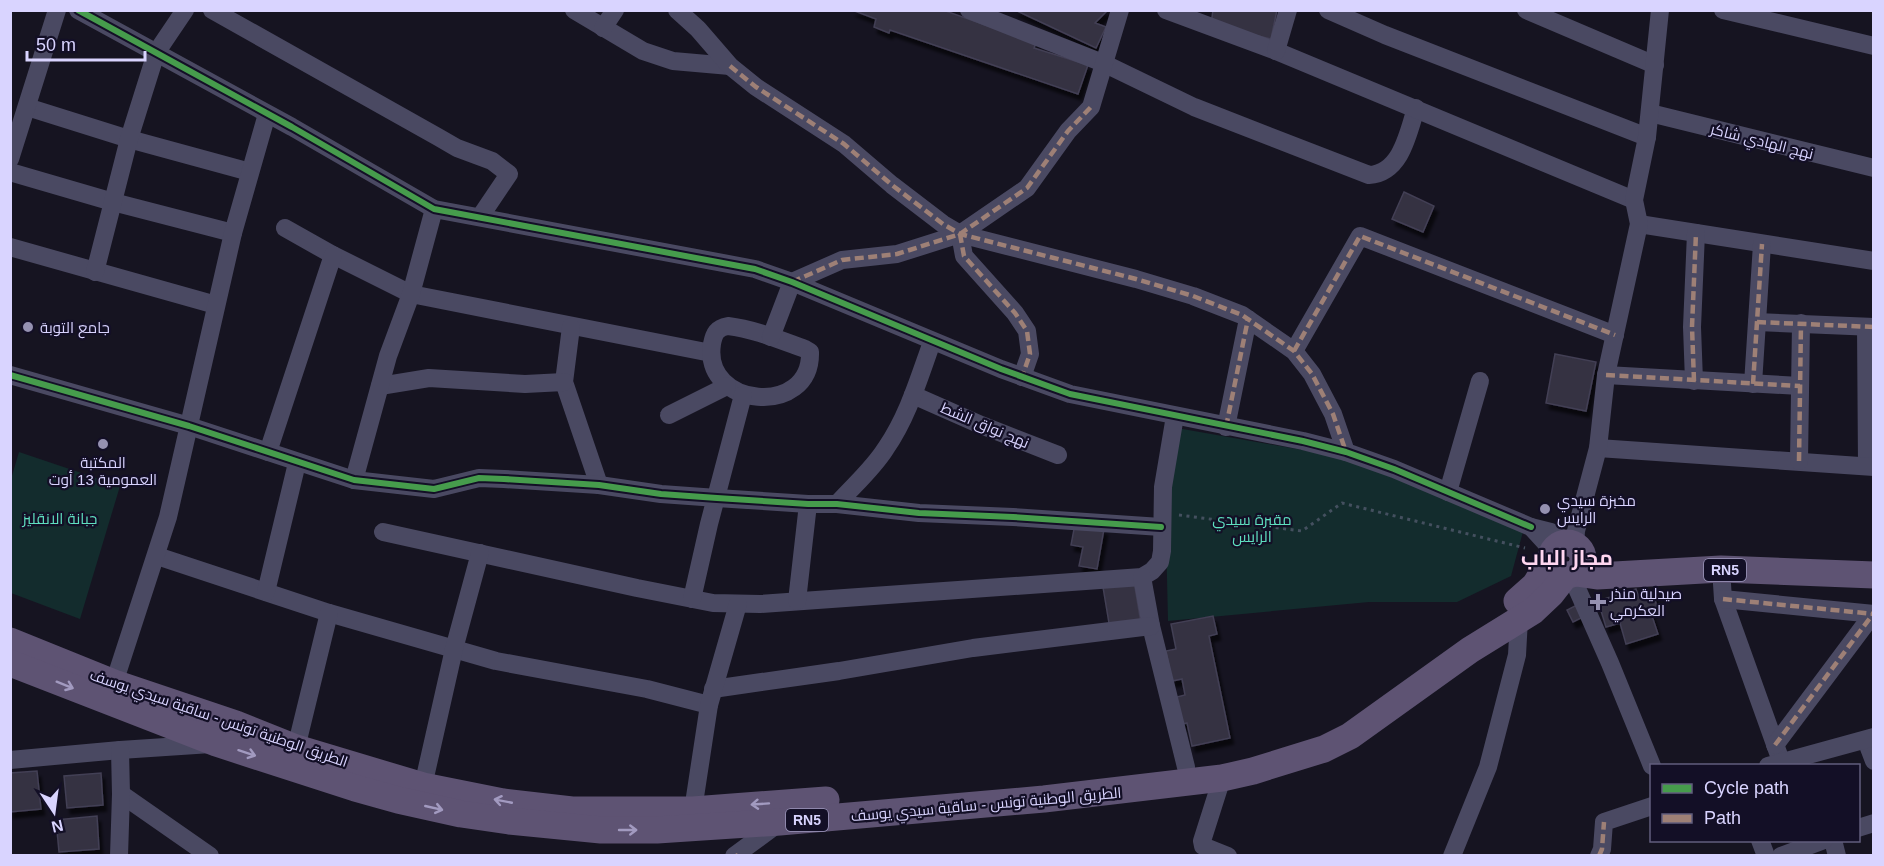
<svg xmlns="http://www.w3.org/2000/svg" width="1884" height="866" font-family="Arial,Cairo,sans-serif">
<defs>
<filter id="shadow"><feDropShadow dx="3.5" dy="6" stdDeviation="1.5" flood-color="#0009"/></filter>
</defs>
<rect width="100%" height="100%" fill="#161421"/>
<g fill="#132c2d">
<polygon points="1177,428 1348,458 1524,528 1511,576 1457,602 1369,602 1168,621 1165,491"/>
<polygon points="19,452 120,486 80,619 11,593 11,479"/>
</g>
<g fill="#343243" stroke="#433f54" stroke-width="1.5" filter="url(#shadow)">
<polygon points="852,10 943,10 1036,43 1034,48 1088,65 1078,94 890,30 889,33 874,27 876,19"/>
<polygon points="1015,10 1108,10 1095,23 1106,27 1096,48"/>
<polygon points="1213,10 1277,10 1271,39 1211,25"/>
<polygon points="1404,192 1434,206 1423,232 1392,219"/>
<polygon points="1555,354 1596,362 1586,411 1546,403"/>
<polygon points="1075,524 1104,529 1097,569 1079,566 1083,547 1071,545"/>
<polygon points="1134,581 1141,623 1110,629 1103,587"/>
<polygon points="1636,589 1639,597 1653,592 1657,607 1650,610 1658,634 1626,644 1620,623 1606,627 1598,601"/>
<polygon points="1579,604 1585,616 1573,622 1567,610"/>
<polygon points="1213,616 1217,634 1209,636 1230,738 1192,746 1187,723 1178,725 1173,698 1185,695 1182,679 1172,681 1166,651 1176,649 1171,624"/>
<polygon points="37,771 41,809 10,812 10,773"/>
<polygon points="101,773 103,805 67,808 64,776"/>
<polygon points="97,816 99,849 59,852 56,820"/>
</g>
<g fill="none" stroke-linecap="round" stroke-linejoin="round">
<polyline stroke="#44505f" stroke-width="3" stroke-dasharray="3 4.5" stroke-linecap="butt" points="1179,515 1302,531 1342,503 1525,548"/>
<g stroke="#4a4962" stroke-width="18">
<polyline points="78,10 292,127 434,209 755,269 792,282 1001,369 1070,394 1303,441 1346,452 1394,469 1531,527"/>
<polyline points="212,10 438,137 457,148 492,161 509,174 480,217"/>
<polyline points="574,10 643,51 673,61 730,66"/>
<polyline points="677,10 698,29 730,66 756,87 844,144 892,185 943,224 960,234 1136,279 1193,296 1242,315 1294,351 1312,374 1333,414 1346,452"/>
<path d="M969,10L1103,63L1194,107L1369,175C1401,173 1408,134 1416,108"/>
<polyline points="1166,10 1276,51 1634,200"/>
<polyline points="1328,10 1385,35 1647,137"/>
<polyline points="1526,10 1655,65"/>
<polyline points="1723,10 1874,46"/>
<polyline points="603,28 615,10"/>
<polyline points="1276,51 1288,10"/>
<polyline points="27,107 129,139 250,172"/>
<polyline points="1650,113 1874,168"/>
<polyline points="10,159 57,10"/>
<polyline points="10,172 113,202 233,233"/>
<polyline points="1639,224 1874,261"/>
<polyline points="285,228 333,255 411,294 711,353"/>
<polyline points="960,234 964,256 1015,313 1027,331 1030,354 1022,377"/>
<polyline points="10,247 216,305"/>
<polyline points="95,272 129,139 156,53 185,10"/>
<polyline points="1757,322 1874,327"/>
<path d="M728,326C754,329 780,340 805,349L810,352C812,418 702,408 712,344C714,333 717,328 728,326Z"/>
<polyline points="571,327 564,382 599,485"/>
<polyline points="1866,327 1867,466"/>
<polyline points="771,337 792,282 842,260 897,254 960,234 1027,188 1068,131 1091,107 1120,10"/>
<polyline points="1294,351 1360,236 1615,335"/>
<polyline points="10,375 189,426 354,480 434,489 479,478 504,479 599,485 661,494 717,498 808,504 837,504 919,513 1013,517 1161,527"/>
<polyline points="1606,375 1800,386"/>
<polyline points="1694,381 1692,327 1696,233"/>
<polyline points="1753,384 1762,244"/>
<polyline points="380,386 429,378 525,384 564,382"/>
<polyline points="913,395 981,425 1058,455"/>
<polyline points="669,415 727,386"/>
<polyline points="1226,427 1248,319"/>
<polyline points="1598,448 1874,467"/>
<polyline points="268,452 333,255"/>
<polyline points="1799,461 1801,323"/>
<polyline points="354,480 388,356 411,294 434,209"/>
<polyline points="1448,492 1480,381"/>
<path d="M837,504C853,486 873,469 886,448C908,416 919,378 932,342"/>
<polyline points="383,532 637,588 713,603 760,604 1142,577 1152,571 1160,562 1162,551 1163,487 1175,416"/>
<polyline points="1575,545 1576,531 1598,448 1606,375 1639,224 1634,200 1647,137 1660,10"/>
<polyline points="1553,551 1531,527 1551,532 1570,543"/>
<polyline points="157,556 329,613 496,661 647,689 709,705"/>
<polyline points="1721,569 1723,599 1781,761"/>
<polyline points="1571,575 1610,663 1652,766"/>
<polyline points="1142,577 1151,626 1186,767"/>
<polyline points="266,592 297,463"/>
<polyline points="692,599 709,524 743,395"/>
<polyline points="1723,599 1874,614"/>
<polyline points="797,601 808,504"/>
<polyline points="114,683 168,517 233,233 267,114"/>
<polyline points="713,689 839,671 973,648 1151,626"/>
<polyline points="1866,740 1874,761"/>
<polyline points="1775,745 1873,614"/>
<polyline points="296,748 329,613"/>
<polyline points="10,760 120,750 211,744"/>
<polyline points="1768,766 1874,737"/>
<polyline points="1222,778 1202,841 1203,846 1228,856"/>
<polyline points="423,786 454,649 480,553"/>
<polyline points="121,794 210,856"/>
<polyline points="693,810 709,705 738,604"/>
<polyline points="1858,828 1874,823"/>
<polyline points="1760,840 1766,856"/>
<polyline points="1833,840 1837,856"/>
<polyline points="119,856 121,794 120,750"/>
<polyline points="734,856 779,823"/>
<polyline points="1452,856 1488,767 1517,655 1519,619"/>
<polyline points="1599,856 1602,849 1604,822 1652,806"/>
<polyline points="1781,856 1824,840"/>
</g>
<g stroke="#5e5373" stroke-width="27">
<circle cx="1567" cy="559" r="16"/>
<polyline points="1576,573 1597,576 1721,569 1874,575"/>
<polyline points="1517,601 1535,585 1550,561"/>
<polyline points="10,641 114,683 236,724 296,748 423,786 503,802 572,810 693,810 826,800"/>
<polyline points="10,663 216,743 355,788 398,800 461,814 509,821 601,830 657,830 780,822 1044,799 1222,778 1253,771 1324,749 1350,736 1470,650 1533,611 1551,594 1565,576"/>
</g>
<g stroke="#9e8076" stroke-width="4.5" stroke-dasharray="9 4.5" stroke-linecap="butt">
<polyline points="730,66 756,87 844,144 892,185 943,224 960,234 1136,279 1193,296 1242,315 1294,351 1312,374 1333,414 1346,452"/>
<polyline points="960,234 964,256 1015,313 1027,331 1030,354 1022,377"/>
<polyline points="792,282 842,260 897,254 960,234 1027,188 1068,131 1091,107"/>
<polyline points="1757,322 1874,327"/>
<polyline points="1294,351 1360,236 1615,335"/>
<polyline points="1606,375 1800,386"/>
<polyline points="1694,381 1692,327 1696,233"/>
<polyline points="1753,384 1762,244"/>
<polyline points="1226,427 1248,319"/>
<polyline points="1799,461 1801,323"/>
<polyline points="1723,599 1874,614"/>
<polyline points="1775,745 1873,614"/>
<polyline points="735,854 736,856"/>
<polyline points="1599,856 1602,849 1604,822"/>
</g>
<defs>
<g id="cycleway">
<polyline points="78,10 292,127 434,209 755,269 792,282 1001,369 1070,394 1303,441 1346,452 1394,469 1531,527"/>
<polyline points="10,375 189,426 354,480 434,489 479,478 504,479 599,485 661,494 717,498 808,504 837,504 919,513 1013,517 1161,527"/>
</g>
</defs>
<use href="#cycleway" stroke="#130f26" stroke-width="10"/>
<use href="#cycleway" stroke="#469c4c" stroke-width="6"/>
</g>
<defs><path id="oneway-shaft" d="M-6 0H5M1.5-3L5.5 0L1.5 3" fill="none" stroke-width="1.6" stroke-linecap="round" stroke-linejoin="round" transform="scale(1.5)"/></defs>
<g stroke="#a29ac0">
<use href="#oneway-shaft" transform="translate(65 685) rotate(22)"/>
<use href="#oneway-shaft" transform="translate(247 753) rotate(18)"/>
<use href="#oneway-shaft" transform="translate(503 801) rotate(-169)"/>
<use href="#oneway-shaft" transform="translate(760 804) rotate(176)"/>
<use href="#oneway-shaft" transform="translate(434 808) rotate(13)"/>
<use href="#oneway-shaft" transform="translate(628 830)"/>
</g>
<g fill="#9591b1" stroke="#130f26" stroke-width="2">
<circle cx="28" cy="327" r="6"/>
<circle cx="103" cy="444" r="6"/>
<circle cx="1545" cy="509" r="6"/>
<path d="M1595 593h6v6h6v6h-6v6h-6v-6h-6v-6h6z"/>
</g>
<g text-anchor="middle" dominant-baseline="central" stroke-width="4.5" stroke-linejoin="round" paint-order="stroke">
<g fill="#130f26" stroke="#9e99be" stroke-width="1.5">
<rect x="1704" y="559" width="42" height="22" rx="4.5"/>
<rect x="786" y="809" width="42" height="22" rx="4.5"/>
</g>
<g font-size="14" font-weight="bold" fill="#d9d4ff">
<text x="1725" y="570">RN5</text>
<text x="807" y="820">RN5</text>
</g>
<g font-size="15" fill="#d9d4ff" stroke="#130f26">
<text transform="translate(1762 141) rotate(14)">نهج الهادي شاكر</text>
<text transform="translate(985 425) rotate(23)">نهج نواق الشط</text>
<text transform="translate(219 718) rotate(19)">الطريق الوطنية تونس - ساقية سيدي يوسف</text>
<text transform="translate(986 804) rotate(-5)">الطريق الوطنية تونس - ساقية سيدي يوسف</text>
</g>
<g font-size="15" fill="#d9d4ff" stroke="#130f26" text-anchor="start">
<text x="40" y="327">جامع التوبة</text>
<text x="103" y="462" text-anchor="middle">المكتبة<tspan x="103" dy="17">العمومية 13 أوت</tspan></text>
<text x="1557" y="500">مخبزة سيدي<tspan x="1557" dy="17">الرايس</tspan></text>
<text x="1610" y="593">صيدلية منذر<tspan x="1610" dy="17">العكرمي</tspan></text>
</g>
<g font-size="15" fill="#5fe0c0" stroke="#130f26">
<text x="60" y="518">جبانة الانقليز</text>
<text x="1252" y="519">مقبرة سيدي<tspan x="1252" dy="17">الرايس</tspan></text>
</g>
<g font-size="21" font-weight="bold" fill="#ffd6f0" stroke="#130f26">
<text x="1567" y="557">مجاز الباب</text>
</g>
</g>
<rect width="1884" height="866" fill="none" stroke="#d9d4ff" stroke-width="24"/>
<rect x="1650" y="764" width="210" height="78" fill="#130f26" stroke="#625e7d" stroke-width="1.5"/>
<rect x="1662" y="784" width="30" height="9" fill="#469c4c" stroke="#625e7d" stroke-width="1.5"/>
<text x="1704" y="794" font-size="18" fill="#d9d4ff">Cycle path</text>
<rect x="1662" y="814" width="30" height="9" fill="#9e8076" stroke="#625e7d" stroke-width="1.5"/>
<text x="1704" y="824" font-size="18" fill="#d9d4ff">Path</text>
<g transform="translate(54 812) rotate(167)" stroke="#130f26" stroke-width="4.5" paint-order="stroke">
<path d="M0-4.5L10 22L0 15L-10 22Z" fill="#d9d4ff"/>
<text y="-9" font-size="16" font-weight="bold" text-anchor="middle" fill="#d9d4ff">N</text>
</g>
<path d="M27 51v9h118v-9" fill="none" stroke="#d9d4ff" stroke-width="3"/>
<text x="36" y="51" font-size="18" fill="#d9d4ff" stroke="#130f26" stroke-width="4.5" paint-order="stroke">50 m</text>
</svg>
